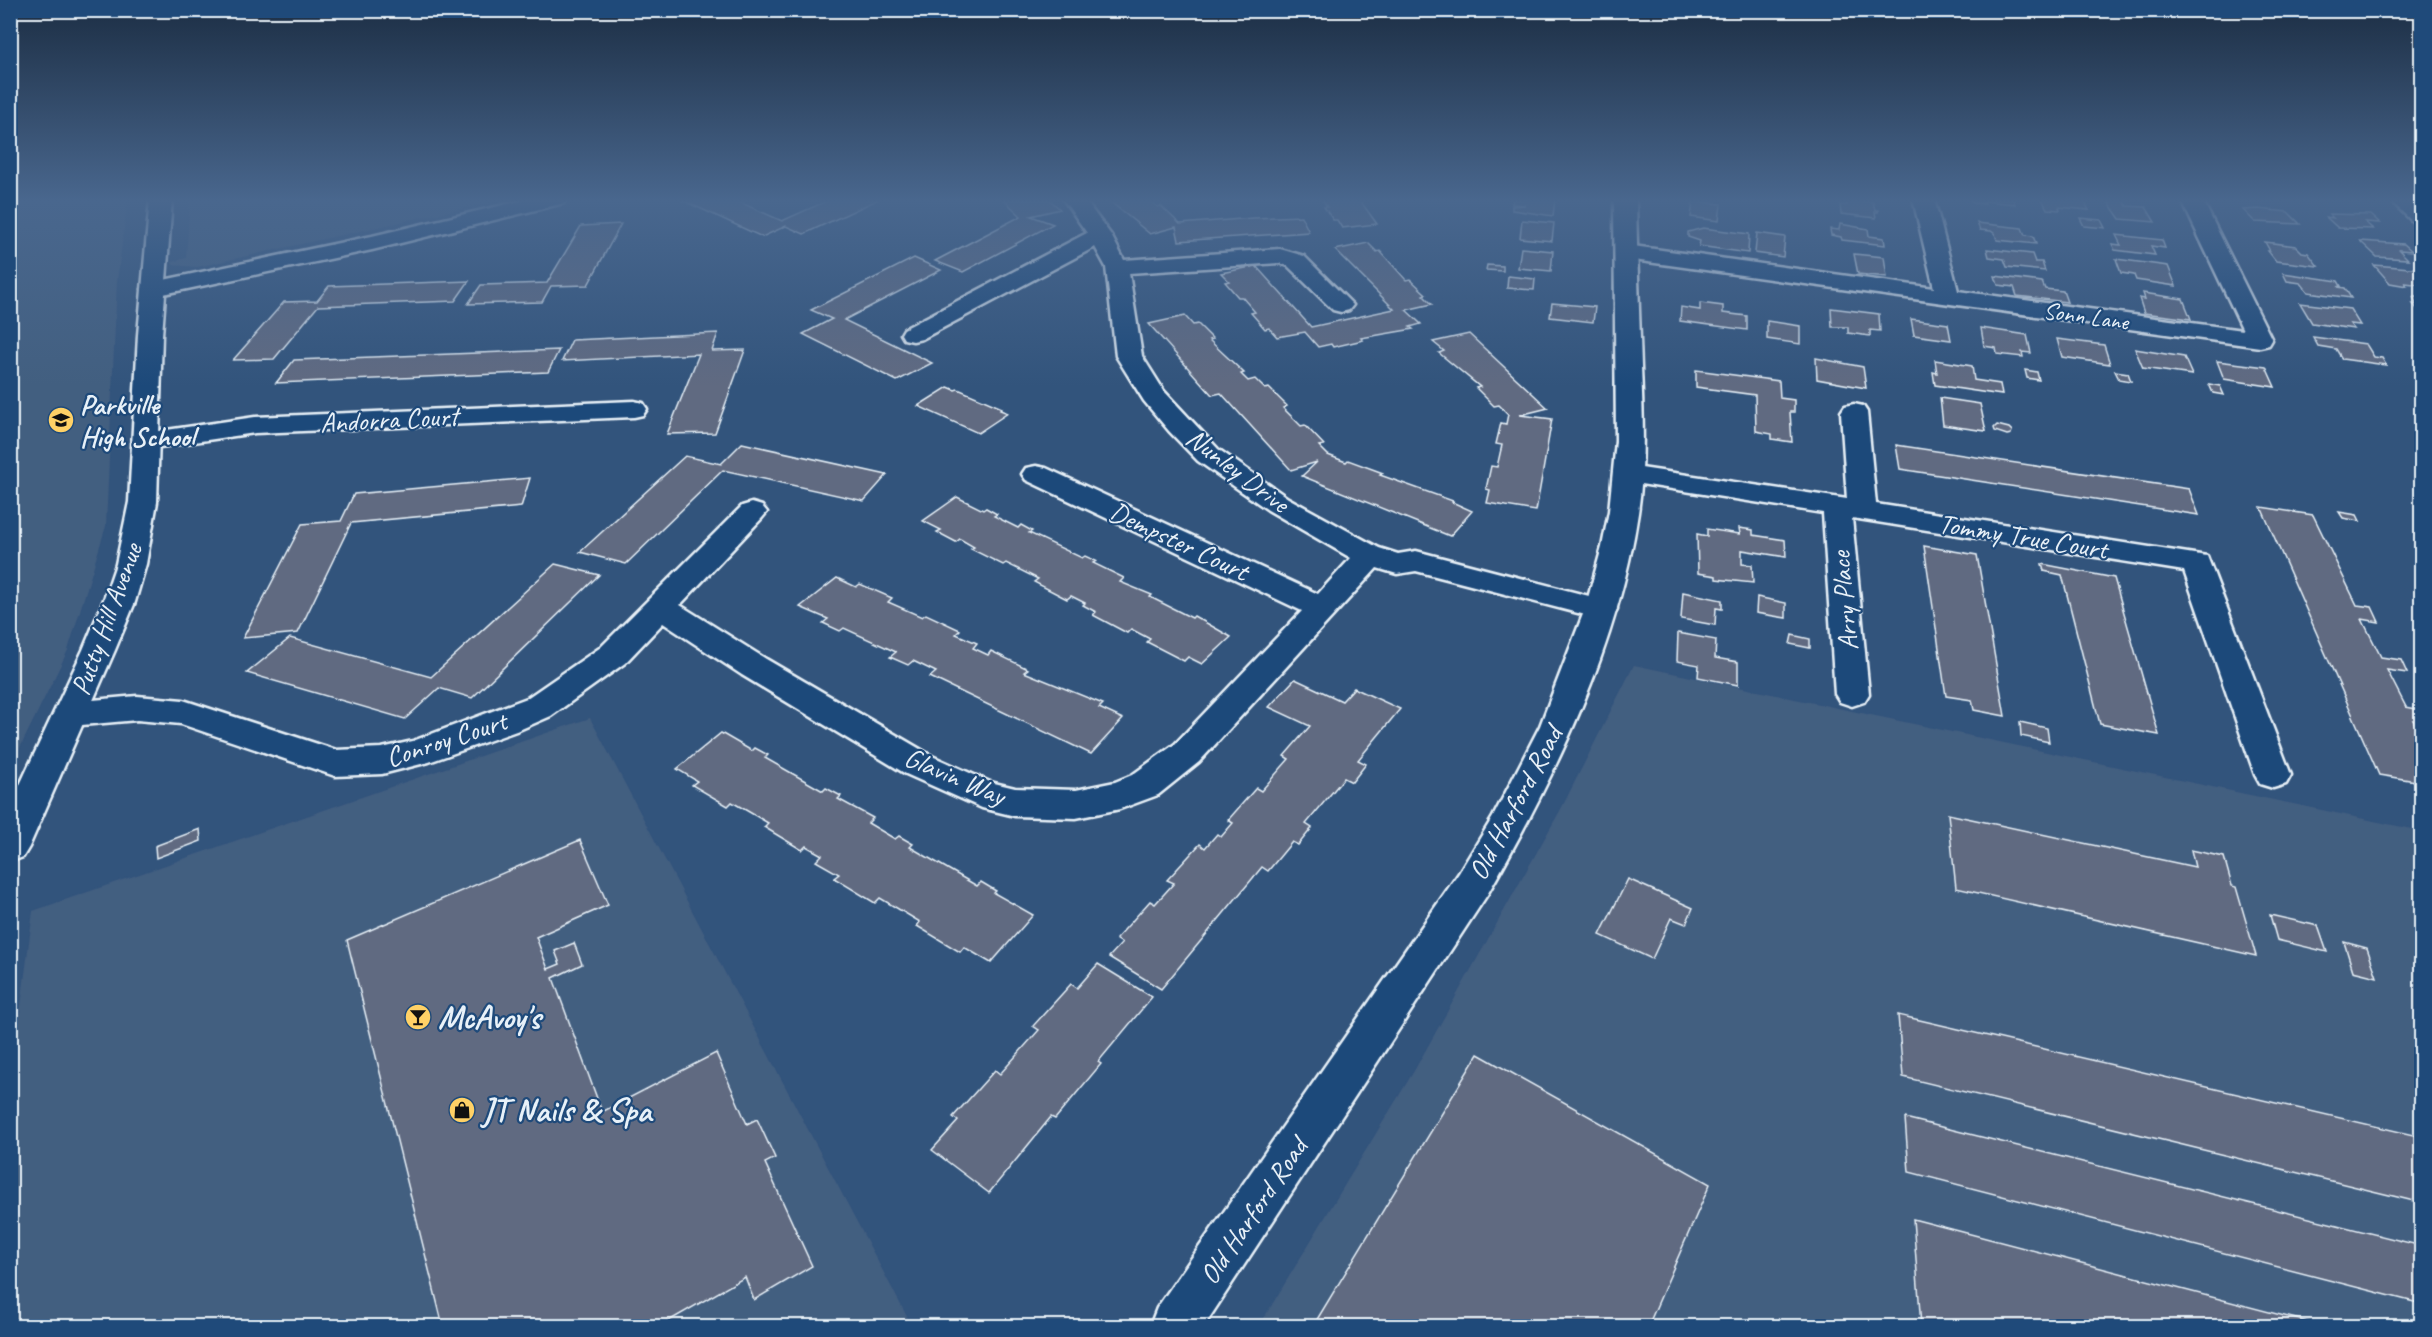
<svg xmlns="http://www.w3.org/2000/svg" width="2432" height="1337" font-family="Caveat,sans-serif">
<rect width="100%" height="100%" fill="#32547c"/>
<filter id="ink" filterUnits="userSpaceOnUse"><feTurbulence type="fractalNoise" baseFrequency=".0167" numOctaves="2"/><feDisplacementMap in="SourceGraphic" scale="12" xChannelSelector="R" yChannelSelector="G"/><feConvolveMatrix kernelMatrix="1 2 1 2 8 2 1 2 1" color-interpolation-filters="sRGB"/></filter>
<g filter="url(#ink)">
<g fill="#435e80">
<polygon points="11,199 128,199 117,281 106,526 68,650 11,766"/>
<polygon points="190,199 504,199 197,267 173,265 172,262 186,258"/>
<polygon points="1634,665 2421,831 2421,1326 1259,1326 1414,1071 1561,809"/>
<polygon points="590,718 912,1326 15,1326 11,1186 10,1093 33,911"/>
</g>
<g fill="#606a81" stroke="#e8f1f8" stroke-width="1.5">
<polygon points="685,199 733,199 782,221 831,199 879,199 804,234 786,226 762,237 682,200"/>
<polygon points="1003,199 1049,199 1060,209 1031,216 1053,224 963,272 935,261 1021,216"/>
<polygon points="1107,199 1148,199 1158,207 1161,206 1180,224 1253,218 1301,216 1309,232 1179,241 1176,227 1150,234"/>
<polygon points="1322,199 1359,199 1377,224 1342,228 1337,220 1333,220 1324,207 1327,207"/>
<polygon points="1513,199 1555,199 1553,216 1512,210 1512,206 1525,205 1512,204"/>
<polygon points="1846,199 1873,202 1875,210 1878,210 1878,212 1875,212 1876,218 1841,214 1840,205 1847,205"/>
<polygon points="2013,199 2015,204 1984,201 1985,204 1973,203 1970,199"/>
<polygon points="2042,199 2083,199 2089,210 2059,207 2060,210 2047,209"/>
<polygon points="2106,199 2123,200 2127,206 2146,207 2155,222 2120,219"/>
<polygon points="1693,201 1721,204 1719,221 1691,217"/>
<polygon points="2258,209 2288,212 2300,224 2255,222 2243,210"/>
<polygon points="2329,214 2371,215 2380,223 2365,222 2373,229 2338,228 2326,217 2333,218"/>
<polygon points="2080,218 2101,220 2105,228 2084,226"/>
<polygon points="1522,220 1554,223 1552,241 1520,238"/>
<polygon points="1977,223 2022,228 2025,235 2033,236 2036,244 1997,240 1995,234 1991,231 1980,230"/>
<polygon points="621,224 588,285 551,286 542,302 468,304 481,285 547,283 581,226"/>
<polygon points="1840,224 1868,229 1869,236 1884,238 1885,245 1842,240 1841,237 1831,235 1830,229 1839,230"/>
<polygon points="1703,228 1749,234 1748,253 1699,246 1700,241 1688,237 1688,232"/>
<polygon points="1757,233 1785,237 1783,257 1755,253"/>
<polygon points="2116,235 2162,240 2165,248 2151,246 2155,255 2115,250 2112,244 2121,245"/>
<polygon points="2360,241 2404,244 2412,251 2399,250 2408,259 2377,257"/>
<polygon points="2265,242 2296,246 2302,252 2308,253 2318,266 2276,261 2268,251 2270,251"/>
<polygon points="1368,243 1377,252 1380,251 1406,280 1410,279 1426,294 1423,295 1432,304 1406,310 1421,324 1410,327 1413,329 1361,338 1363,340 1333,347 1331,344 1318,347 1305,332 1277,337 1269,328 1265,329 1251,313 1255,312 1242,297 1238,297 1225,282 1229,281 1221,273 1256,266 1311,327 1394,309 1335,250"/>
<polygon points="1521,248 1553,251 1551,271 1518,268"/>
<polygon points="1987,249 2032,254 2035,262 2042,262 2045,271 2007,267 2004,259 1989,257"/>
<polygon points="1854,254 1884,257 1887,277 1858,274"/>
<polygon points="914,258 941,270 844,320 932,363 897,381 803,334 832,319 811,310"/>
<polygon points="2116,259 2168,266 2176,286 2136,280 2134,275 2121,273"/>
<polygon points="1487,265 1503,266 1503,271 1486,270"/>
<polygon points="2374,265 2422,269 2422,285 2405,283 2407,286 2390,283"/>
<polygon points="2283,273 2338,281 2341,286 2338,287 2345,288 2351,298 2308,292 2301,283 2287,281"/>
<polygon points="1508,276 1535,279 1534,290 1507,288"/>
<polygon points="1995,276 2042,282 2045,289 2063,291 2067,302 2017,296 2014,287 1998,285"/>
<polygon points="469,281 455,301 318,306 274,359 233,360 284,302 317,301 329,286"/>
<polygon points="2143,293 2183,299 2191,319 2144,313 2139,298 2145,299"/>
<polygon points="2413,297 2422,297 2422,315 2413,304 2420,305 2416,303"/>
<polygon points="1552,303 1595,307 1593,322 1550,317"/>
<polygon points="1700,303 1723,306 1723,313 1747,316 1747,330 1680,321 1681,307 1700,310"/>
<polygon points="2300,303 2350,309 2360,325 2350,324 2354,329 2312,323"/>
<polygon points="1831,308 1879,314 1880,331 1870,330 1870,336 1848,333 1848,327 1832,327"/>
<polygon points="1185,316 1193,325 1198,324 1213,339 1209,340 1244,373 1241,374 1248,381 1255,379 1265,389 1269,388 1287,406 1283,408 1301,426 1305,425 1324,445 1319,446 1328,455 1346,462 1348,460 1383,473 1380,475 1453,501 1452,502 1472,511 1450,536 1302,476 1317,462 1291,470 1221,393 1212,395 1149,324"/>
<polygon points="1911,319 1948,324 1951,340 1914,335"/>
<polygon points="1767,321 1800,326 1800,344 1767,339"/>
<polygon points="1981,328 2027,335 2031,353 2022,352 2023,357 1997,354 1996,348 1984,346"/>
<polygon points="718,333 712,351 745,350 715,433 667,434 699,354 562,361 572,340"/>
<polygon points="1469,334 1548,408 1520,415 1552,419 1536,511 1487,503 1490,490 1486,489 1491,466 1497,467 1502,445 1496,444 1501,423 1506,424 1508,414 1499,405 1494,406 1476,388 1480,387 1439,353 1444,351 1433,342"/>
<polygon points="2313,337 2366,344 2374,357 2382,358 2386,365 2342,359 2336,349 2318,346"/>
<polygon points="2057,339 2104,345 2110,364 2062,357"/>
<polygon points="2135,349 2184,357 2192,375 2143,368"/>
<polygon points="559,350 548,372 276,383 294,360"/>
<polygon points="1816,358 1863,367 1866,388 1817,379"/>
<polygon points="1935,360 1972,366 1974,380 2000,384 2002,395 1935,385 1933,372 1937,373"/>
<polygon points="2217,361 2266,367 2275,387 2224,379"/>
<polygon points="1696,370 1779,381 1780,398 1794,400 1794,412 1790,412 1792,442 1772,439 1772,434 1756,431 1755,395 1696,387"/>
<polygon points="2025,370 2037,372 2039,380 2027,378"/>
<polygon points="2115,371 2128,373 2131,381 2119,379"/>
<polygon points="2209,384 2220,386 2224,395 2213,393"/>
<polygon points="948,387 955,390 958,389 1002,408 1000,410 1008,413 978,433 918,406"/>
<polygon points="1940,398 1980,404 1986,431 1943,425"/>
<polygon points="1997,425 2009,428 2012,431 2011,434 2007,435 1995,431 1994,428"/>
<polygon points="742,443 887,475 864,501 723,470 626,564 580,552 685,456 721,464"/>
<polygon points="1896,445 2189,489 2199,515 1900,469"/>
<polygon points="530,478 521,507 351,523 298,633 243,638 302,524 341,521 354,494"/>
<polygon points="957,497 983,510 986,508 997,514 994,516 1018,528 1021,525 1032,531 1029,533 1082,558 1085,556 1096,561 1093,563 1124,578 1120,582 1152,595 1150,597 1192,618 1194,616 1231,637 1202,664 1188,657 1184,661 1147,642 1150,639 1131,629 1127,633 1093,615 1096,612 1083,605 1085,603 1071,596 1067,599 1034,582 1038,579 1006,563 1003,565 971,549 974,547 960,539 956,542 937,532 941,530 923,521"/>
<polygon points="2261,507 2313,515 2357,605 2372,607 2379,622 2362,619 2381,657 2401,660 2407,673 2387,670 2406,707 2422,710 2422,722 2413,720 2416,726 2422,727 2422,782 2379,775"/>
<polygon points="2339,512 2357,515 2360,521 2343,518"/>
<polygon points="1739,528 1753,530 1753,535 1785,540 1786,557 1742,550 1742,564 1752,565 1753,583 1716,579 1716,576 1698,573 1697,534 1707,536 1707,529 1740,534"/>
<polygon points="1924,546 1977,555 2005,716 1974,710 1972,700 1946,696"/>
<polygon points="555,564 599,575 472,698 439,688 405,719 247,673 290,638 431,677"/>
<polygon points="2042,564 2114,578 2159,735 2100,724 2062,575 2044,571"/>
<polygon points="837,578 856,587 860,584 892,598 888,602 922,617 926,614 960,630 956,634 977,643 973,648 988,655 991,651 1028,669 1024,672 1103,704 1099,708 1123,719 1091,754 930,677 936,672 913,661 908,665 890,657 896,652 844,628 840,631 823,623 828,619 800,607"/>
<polygon points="1683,592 1722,600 1722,609 1716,608 1715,625 1681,619"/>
<polygon points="1757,597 1786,603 1786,618 1756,613"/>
<polygon points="1678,633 1716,640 1715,658 1738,662 1738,685 1698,677 1699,665 1677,661"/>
<polygon points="1792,635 1810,639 1810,648 1790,644"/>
<polygon points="1295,679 1342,701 1354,688 1400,709 1358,760 1366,764 1352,782 1344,778 1306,824 1312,828 1298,845 1292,842 1268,871 1262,867 1161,989 1109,957 1122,943 1116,939 1150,901 1155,904 1174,883 1167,880 1200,844 1205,848 1217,834 1221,837 1233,823 1228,820 1256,788 1261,791 1289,759 1284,756 1310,726 1269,707"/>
<polygon points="2020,722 2047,728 2049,742 2021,736"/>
<polygon points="721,733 752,751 755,748 768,755 765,758 823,791 826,788 841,796 838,799 873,818 868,823 895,839 899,836 913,844 910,847 977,886 981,882 996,891 994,893 1033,915 991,963 964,947 960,952 917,926 920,922 880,898 875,903 834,878 839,874 816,861 822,855 806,846 802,850 764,827 768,823 732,802 728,806 692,785 697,781 677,769"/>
<polygon points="1948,814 2195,867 2191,850 2224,857 2232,886 2236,887 2256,956 1956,888"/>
<polygon points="200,829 201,841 156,858 155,846"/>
<polygon points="580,840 608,905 536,937 548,969 560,964 555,951 574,943 582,964 553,978 602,1112 716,1053 747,1124 757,1119 775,1158 765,1163 812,1266 754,1300 745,1277 660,1326 443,1326 347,940"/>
<polygon points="1628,879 1693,908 1686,924 1671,918 1652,959 1600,935"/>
<polygon points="2270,915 2318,926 2327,952 2277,940"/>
<polygon points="2344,942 2367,948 2377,977 2353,971"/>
<polygon points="1098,964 1152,997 1098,1062 1101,1064 1055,1119 1051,1117 989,1193 932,1150 958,1121 953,1117 995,1070 1000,1074 1039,1030 1033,1026 1071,984 1077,988"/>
<polygon points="1898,1015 2422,1137 2422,1203 1903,1077"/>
<polygon points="1478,1054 1710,1184 1648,1326 1313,1326"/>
<polygon points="1905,1118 2422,1246 2422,1304 1909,1172"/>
<polygon points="1913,1219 2323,1326 1921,1326"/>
</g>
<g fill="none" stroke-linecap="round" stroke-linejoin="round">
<defs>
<g id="street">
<polygon points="529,199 567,199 564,203 372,250 154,296 146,294 142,289 146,284 154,282 372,236"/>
<polygon points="1063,199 1084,199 1111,235 1124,260 1280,249 1304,256 1353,305 1349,310 1341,312 1333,310 1288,266 1279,263 1129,273 1142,356 1164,391 1218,449 1288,498 1379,548 1398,554 1416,551 1612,602 1617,609 1612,616 1601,619 1416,571 1397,574 1377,568 1199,762 1158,795 1120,809 1076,818 1015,816 982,808 906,774 742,675 663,623 625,663 551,716 519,730 429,762 382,774 335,776 181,724 137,720 71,726 59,723 54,714 59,705 71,702 137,696 183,700 336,750 382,748 413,741 527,698 601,647 742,506 752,503 762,506 767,512 762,518 680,605 766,659 932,756 990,782 1015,788 1076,790 1115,782 1132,775 1175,744 1302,611 1026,480 1022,474 1026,468 1036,466 1046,468 1318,594 1351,558 1268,510 1198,461 1169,431 1144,401 1116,356 1106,267 1095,247 922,339 913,341 904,339 901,334 904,329 1087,233"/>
<polygon points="1913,199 1934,199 1958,291 2243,330 2181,199 2202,199 2272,340 2269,345 2260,347 1626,259 1618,257 1615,252 1618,247 1626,245 1934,288"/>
<polygon points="2389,199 2412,199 2422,207 2422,224 2414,223"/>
<polygon points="634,401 643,403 647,409 643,415 634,417 255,433 146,449 136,447 132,441 136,435 146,433 255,417"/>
<polygon points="1854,404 1863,406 1867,412 1876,504 2207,556 2291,775 2286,784 2273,788 2260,784 2255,775 2184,571 1852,518 1869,694 1864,702 1852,706 1840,702 1835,694 1823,513 1628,482 1618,480 1614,474 1618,468 1628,466 1847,499 1841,412 1845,406"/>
</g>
<g id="secondary">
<polygon points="150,199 172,199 162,335 157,502 146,564 135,602 115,650 29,847 23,857 10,862 10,806 83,650 103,602 116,564 129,502 138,335"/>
<path d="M1614,199H1636C1637,255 1639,311 1641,367C1643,416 1645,465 1638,513C1618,648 1554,778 1487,895L1204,1326H1150L1157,1308L1459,873L1493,817L1540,726L1585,609L1602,547L1609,511L1616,441Z"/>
</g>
</defs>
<use href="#street" stroke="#e8f1f8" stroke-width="5"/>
<use href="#secondary" stroke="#e8f1f8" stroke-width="5"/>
<use href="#street" fill="#1f4a7a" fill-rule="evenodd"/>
<use href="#secondary" fill="#1f4a7a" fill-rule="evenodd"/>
</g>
</g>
<linearGradient id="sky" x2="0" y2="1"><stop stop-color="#1c2e44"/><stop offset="0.52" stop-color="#49678e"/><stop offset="1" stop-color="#49678e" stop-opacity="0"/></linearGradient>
<rect width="2432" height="386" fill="url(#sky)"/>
<defs>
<symbol id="school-disc" viewBox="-11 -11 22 22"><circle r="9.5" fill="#ffd166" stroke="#1f4a7a"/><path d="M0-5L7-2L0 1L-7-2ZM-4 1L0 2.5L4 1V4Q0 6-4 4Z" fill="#111"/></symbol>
<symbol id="bar-disc" viewBox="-11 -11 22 22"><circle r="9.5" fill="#ffd166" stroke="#1f4a7a"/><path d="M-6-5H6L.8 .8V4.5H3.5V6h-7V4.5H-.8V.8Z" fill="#111"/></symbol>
<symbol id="shop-disc" viewBox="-11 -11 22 22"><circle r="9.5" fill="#ffd166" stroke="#1f4a7a"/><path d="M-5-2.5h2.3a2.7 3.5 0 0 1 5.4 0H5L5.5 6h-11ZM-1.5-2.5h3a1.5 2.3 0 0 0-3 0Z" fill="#111"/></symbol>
</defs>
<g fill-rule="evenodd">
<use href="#school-disc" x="46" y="405" width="30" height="30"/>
<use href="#bar-disc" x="403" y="1002" width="30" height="30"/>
<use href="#shop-disc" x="447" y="1095" width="30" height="30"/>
</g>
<g text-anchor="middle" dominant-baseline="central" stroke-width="4.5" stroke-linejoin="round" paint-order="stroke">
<g font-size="24" fill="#e8f1f8" stroke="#1f4a7a">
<text transform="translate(2086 316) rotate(8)">Sonn Lane</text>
</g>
<g font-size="28" font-weight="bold" fill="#e8f1f8" stroke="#1f4a7a" text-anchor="start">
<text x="80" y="404">Parkville<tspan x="80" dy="32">High School</tspan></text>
</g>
<g font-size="28" fill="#e8f1f8" stroke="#1f4a7a">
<text transform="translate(389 419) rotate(-3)">Andorra Court</text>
<text transform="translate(1238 470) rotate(37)">Nunley Drive</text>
<text transform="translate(2023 536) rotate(9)">Tommy True Court</text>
<text transform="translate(1179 541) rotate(25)">Dempster Court</text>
<text transform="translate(1844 601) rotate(-95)">Arry Place</text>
<text transform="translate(106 619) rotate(-70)">Putty Hill Avenue</text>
<text transform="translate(446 739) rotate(-18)">Conroy Court</text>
<text transform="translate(955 776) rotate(23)">Glavin Way</text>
<text transform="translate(1515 803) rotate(-62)">Old Harford Road</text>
<text transform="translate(1253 1211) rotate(-56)">Old Harford Road</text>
</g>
<g font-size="33" font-weight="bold" fill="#e8f1f8" stroke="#1f4a7a" text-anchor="start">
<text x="438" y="1017">McAvoy's</text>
<text x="482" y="1110">JT Nails &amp; Spa</text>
</g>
</g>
<rect width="2432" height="1337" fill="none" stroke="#1f4a7a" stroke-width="36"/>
<rect x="18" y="18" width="2396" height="1301" fill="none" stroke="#e8f1f8" stroke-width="2" filter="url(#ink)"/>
</svg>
